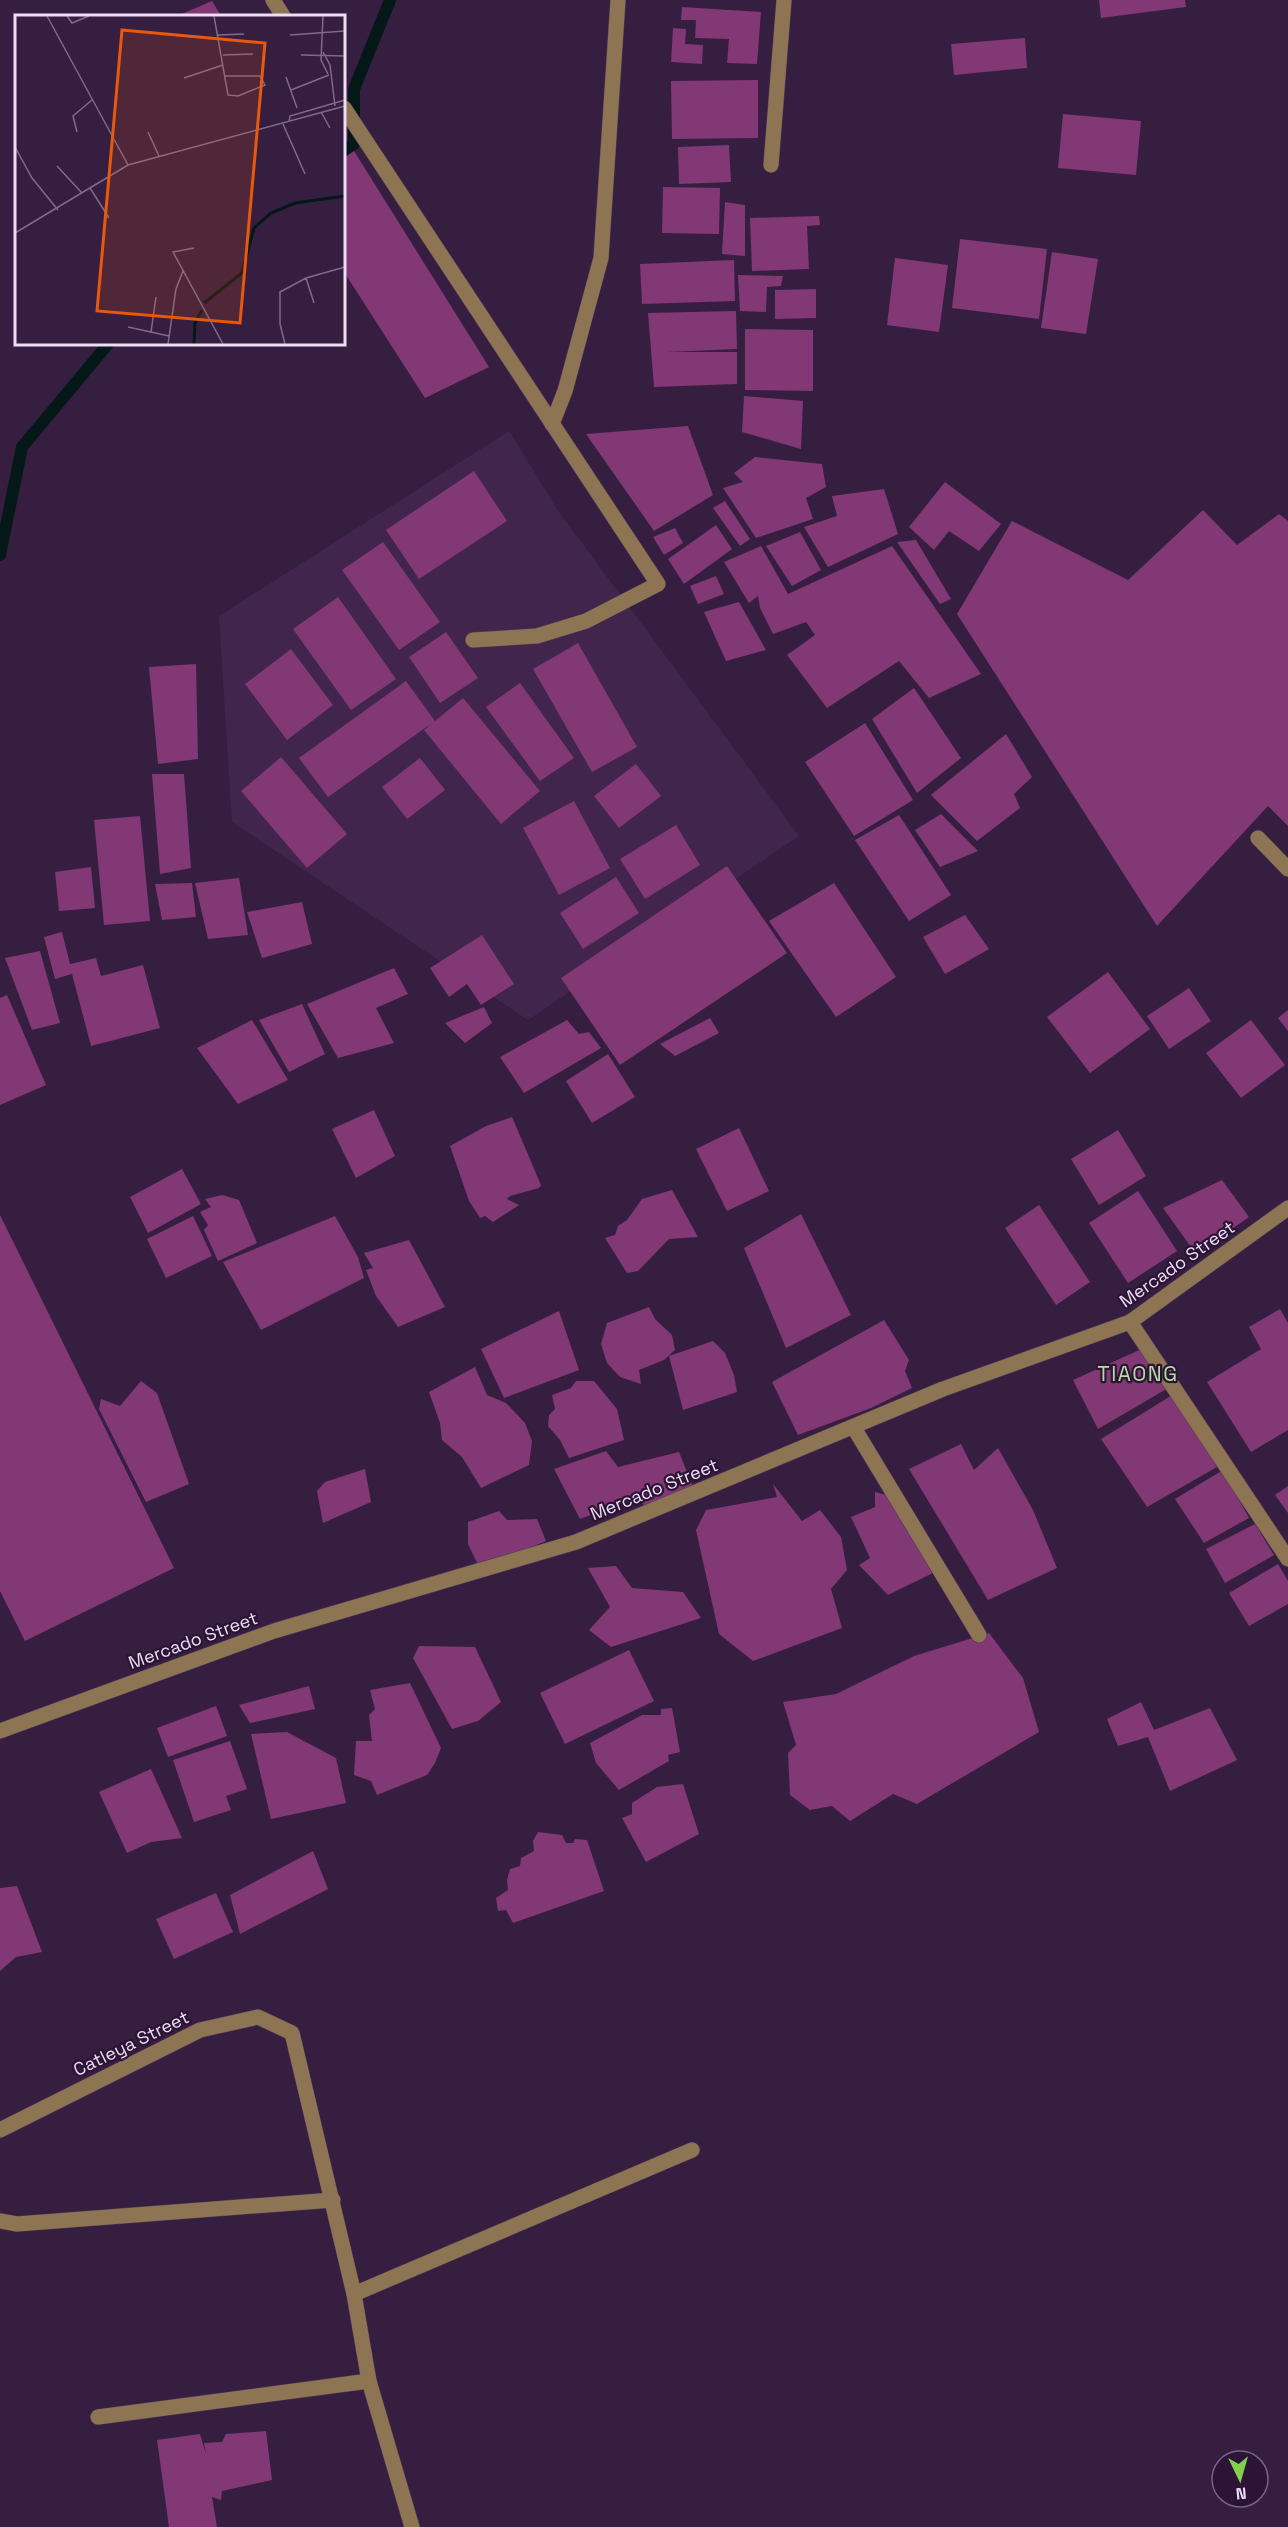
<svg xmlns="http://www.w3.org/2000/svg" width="1288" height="2527" font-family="'Space Grotesk',sans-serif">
<rect width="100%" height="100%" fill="#361e41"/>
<polygon fill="#42254d" points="509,431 559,512 799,836 528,1020 232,822 219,616"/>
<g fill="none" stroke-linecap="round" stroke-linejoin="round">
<g stroke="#051818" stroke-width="12">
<polyline points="344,150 354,144 354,89 390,0"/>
<polyline points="0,555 22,447 108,344"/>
</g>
</g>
<g fill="#813874">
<polygon points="1099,0 1185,0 1186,7 1101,18"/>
<polygon points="212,1 221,16 177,16"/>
<polygon points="682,7 761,12 757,64 727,63 729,39 695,38 696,20 681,20"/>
<polygon points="673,28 686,29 685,44 703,45 702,64 671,62"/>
<polygon points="1025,38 1027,68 954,75 951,44"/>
<polygon points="758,80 758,138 672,139 671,81"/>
<polygon points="1063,114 1141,121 1136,175 1058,168"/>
<polygon points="729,145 731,182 679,184 678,147"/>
<polygon points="354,151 489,367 425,398 344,272 344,158"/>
<polygon points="663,187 720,188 719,234 662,233"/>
<polygon points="725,202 745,205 745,256 722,254"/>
<polygon points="819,216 820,225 807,226 809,269 752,271 750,218"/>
<polygon points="960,239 1047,249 1039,319 952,308"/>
<polygon points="1052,252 1098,259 1086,334 1041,328"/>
<polygon points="895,258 948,265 939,332 887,325"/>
<polygon points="734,260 735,301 642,304 640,264"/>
<polygon points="738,275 783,276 781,286 767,287 766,312 740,311"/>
<polygon points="816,289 816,318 775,319 775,290"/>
<polygon points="736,311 737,349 667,352 737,352 737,384 654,387 648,313"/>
<polygon points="745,329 813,330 813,391 745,390"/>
<polygon points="744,396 803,401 801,449 742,432"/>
<polygon points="688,426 713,495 654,531 586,434"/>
<polygon points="755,457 822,464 826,487 806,498 813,519 756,538 723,488 743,482 734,473"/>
<polygon points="474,471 507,521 419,579 386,530"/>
<polygon points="945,482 1001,524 979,551 949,531 934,550 909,527"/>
<polygon points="884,489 898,534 828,567 804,527 837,516 832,496"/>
<polygon points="725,501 750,539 740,546 713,508"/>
<polygon points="1203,510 1237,545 1279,514 1288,521 1288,826 1268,806 1157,926 957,614 1012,521 1128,580"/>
<polygon points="716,525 732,549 684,584 668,559"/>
<polygon points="675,528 683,543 664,555 653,537"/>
<polygon points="800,532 821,570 792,586 766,546"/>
<polygon points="916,540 951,599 940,604 897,542"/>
<polygon points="383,542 440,622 399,650 342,570"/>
<polygon points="761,546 788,594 892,546 981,674 929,698 899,661 827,708 787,655 815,635 806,622 773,634 760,608 758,596 749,603 724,562"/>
<polygon points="716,576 724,594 698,604 690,586"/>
<polygon points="338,597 396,679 351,710 293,629"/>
<polygon points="739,602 766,650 726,661 704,612"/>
<polygon points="446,632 478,678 440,703 409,657"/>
<polygon points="578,643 637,747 592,772 533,669"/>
<polygon points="291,649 333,705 287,740 245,684"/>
<polygon points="196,664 198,759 158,764 149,667"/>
<polygon points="406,681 435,721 463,698 540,791 501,824 424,730 432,723 328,797 299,758"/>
<polygon points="520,683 574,758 540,781 486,707"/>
<polygon points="914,688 961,758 917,793 872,719"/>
<polygon points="865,723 913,800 854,836 805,762"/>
<polygon points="1006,734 1032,777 1014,794 1020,808 977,841 931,795"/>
<polygon points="281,757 347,834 307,868 241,791"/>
<polygon points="420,758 445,790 407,819 382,787"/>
<polygon points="636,764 661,796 619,828 594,796"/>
<polygon points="152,774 184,774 191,868 160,874"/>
<polygon points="574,801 610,868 559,895 523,828"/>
<polygon points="941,814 978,851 940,867 915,830"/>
<polygon points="899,815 951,895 909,921 855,840"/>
<polygon points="140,816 150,921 104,925 94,820"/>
<polygon points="676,825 700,865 645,899 620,859"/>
<polygon points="727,866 787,953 620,1065 561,978"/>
<polygon points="91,867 95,908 59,911 55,872"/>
<polygon points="616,877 639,913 583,949 560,913"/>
<polygon points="239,878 248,935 208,939 195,883"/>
<polygon points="192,883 196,917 162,920 155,884"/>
<polygon points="834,883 896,977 836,1017 769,921"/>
<polygon points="302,902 312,944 262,958 247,912"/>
<polygon points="965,915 989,949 945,974 923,937"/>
<polygon points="62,932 70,964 96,958 101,976 143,965 160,1028 91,1046 72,974 55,979 44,937"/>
<polygon points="482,935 514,984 481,1005 467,984 449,997 430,968"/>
<polygon points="40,951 60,1023 32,1030 5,958"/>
<polygon points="394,968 408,994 376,1008 394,1043 338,1058 307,1004"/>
<polygon points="1108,972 1150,1029 1090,1073 1047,1017"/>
<polygon points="1189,988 1211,1021 1169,1049 1147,1016"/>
<polygon points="7,995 46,1085 0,1105 0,998"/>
<polygon points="302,1004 325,1054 289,1072 259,1020"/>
<polygon points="484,1007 492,1023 465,1043 445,1023"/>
<polygon points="1288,1010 1288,1031 1278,1018"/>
<polygon points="710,1018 719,1033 675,1056 660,1044"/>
<polygon points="252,1020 288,1080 238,1104 197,1048"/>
<polygon points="567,1020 579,1034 589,1032 601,1048 524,1093 500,1057"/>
<polygon points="1251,1020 1285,1065 1241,1098 1206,1053"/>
<polygon points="608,1054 635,1097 592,1123 566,1081"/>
<polygon points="374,1110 395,1156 356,1178 332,1129"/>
<polygon points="512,1117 541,1185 539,1188 510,1196 507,1199 519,1205 493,1222 485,1216 480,1218 469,1201 450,1146 486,1126"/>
<polygon points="739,1128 769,1191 727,1211 696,1149"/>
<polygon points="1118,1130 1146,1176 1099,1205 1071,1159"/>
<polygon points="182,1169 201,1204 148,1233 130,1197"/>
<polygon points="1222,1180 1249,1217 1196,1254 1163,1208"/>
<polygon points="672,1190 698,1237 669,1239 638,1271 627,1273 605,1238 615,1235 618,1226 627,1220 642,1199"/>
<polygon points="1138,1191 1177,1251 1128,1283 1089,1223"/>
<polygon points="222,1195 239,1200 257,1243 218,1261 204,1230 208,1225 200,1212 211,1207 205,1199"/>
<polygon points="1039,1205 1090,1282 1056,1305 1005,1228"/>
<polygon points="801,1214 851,1315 786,1348 744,1248"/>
<polygon points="0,1215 174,1568 25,1641 0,1591"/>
<polygon points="193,1216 212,1256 166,1278 147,1239"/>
<polygon points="335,1216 358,1257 364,1278 261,1330 223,1262"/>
<polygon points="409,1240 445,1307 398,1327 376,1296 366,1270 373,1268 364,1253"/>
<polygon points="649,1307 655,1319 672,1335 675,1350 664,1360 639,1370 641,1384 620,1377 607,1363 601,1344 607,1323"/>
<polygon points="1280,1309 1288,1323 1288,1430 1251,1452 1207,1382 1261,1349 1249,1327"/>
<polygon points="559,1311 579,1370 504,1398 481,1349"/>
<polygon points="884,1320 909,1360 905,1371 912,1388 871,1408 798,1435 772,1382"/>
<polygon points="713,1341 725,1353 734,1375 737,1392 683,1410 669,1356"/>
<polygon points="1146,1347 1170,1387 1098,1429 1073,1380"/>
<polygon points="475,1367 487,1395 506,1403 525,1423 532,1441 529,1465 481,1488 462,1457 442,1440 440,1423 429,1392"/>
<polygon points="141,1381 157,1393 189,1484 146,1502 99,1409 101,1399 120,1406"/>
<polygon points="576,1381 594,1381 617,1409 624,1440 569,1458 560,1440 548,1426 549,1415 555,1409 552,1395 571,1388"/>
<polygon points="1174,1394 1217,1467 1147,1507 1101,1439"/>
<polygon points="961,1444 974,1470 998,1448 1033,1510 1057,1568 988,1600 909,1469"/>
<polygon points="606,1451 618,1467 679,1452 693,1487 645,1506 637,1498 580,1519 554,1469"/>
<polygon points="365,1469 371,1502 323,1523 317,1491 325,1482"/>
<polygon points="1223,1470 1249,1518 1204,1543 1175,1499"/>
<polygon points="773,1484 802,1521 820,1510 841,1537 847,1570 831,1589 842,1628 753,1661 719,1634 696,1530 706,1510 777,1497"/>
<polygon points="1288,1486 1288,1513 1275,1495"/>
<polygon points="875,1492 890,1496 935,1572 888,1595 859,1565 870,1558 851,1517 875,1507"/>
<polygon points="499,1511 507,1520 537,1519 546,1541 480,1569 468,1544 468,1522"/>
<polygon points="1255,1524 1274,1555 1225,1583 1206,1549"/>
<polygon points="1278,1564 1288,1581 1288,1604 1249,1626 1229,1593"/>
<polygon points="616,1566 632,1588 683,1592 701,1618 611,1647 589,1630 610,1607 588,1568"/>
<polygon points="989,1633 1023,1678 1039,1732 917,1804 893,1794 850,1821 832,1806 810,1810 790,1795 788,1753 796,1745 783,1702 836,1694 914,1656"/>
<polygon points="419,1646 475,1647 501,1702 478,1721 452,1729 413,1658"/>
<polygon points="629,1650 654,1701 565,1744 540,1693"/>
<polygon points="410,1683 441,1748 435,1763 427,1775 377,1795 371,1781 354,1775 356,1741 372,1741 369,1715 375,1709 370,1690"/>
<polygon points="309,1686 315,1709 250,1723 239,1705"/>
<polygon points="1141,1702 1154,1730 1210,1708 1237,1760 1170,1791 1148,1737 1118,1746 1107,1719"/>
<polygon points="216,1706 227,1736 168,1757 157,1728"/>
<polygon points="672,1708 680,1752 668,1755 669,1761 619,1790 596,1763 590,1743 642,1715 661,1715 661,1709"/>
<polygon points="287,1732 336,1758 346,1803 271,1819 251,1734"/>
<polygon points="230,1741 247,1789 226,1796 231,1810 194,1822 173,1760"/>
<polygon points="151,1769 182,1838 151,1842 127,1853 99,1792"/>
<polygon points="683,1784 699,1834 646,1862 622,1818 632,1814 632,1803 657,1787"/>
<polygon points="538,1832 562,1835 566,1843 573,1843 575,1839 587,1840 604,1891 513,1923 506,1910 498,1911 496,1898 508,1890 507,1880 510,1869 520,1866 521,1858 534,1851 533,1841"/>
<polygon points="313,1851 328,1889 240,1934 230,1895"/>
<polygon points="17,1886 42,1952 16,1957 0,1971 0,1888"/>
<polygon points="216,1893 233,1932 174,1959 156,1919"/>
<polygon points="266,2431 272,2480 222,2491 221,2500 212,2497 217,2527 169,2527 157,2440 200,2434 206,2454 204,2443 222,2442 226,2434"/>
</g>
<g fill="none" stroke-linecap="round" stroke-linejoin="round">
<defs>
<g id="minor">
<polyline points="273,0 283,16"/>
<polyline points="344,108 658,584 586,621 537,636 473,640"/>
<polyline points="771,165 784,0"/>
<polyline points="552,424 565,391 601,258 618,0"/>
<polyline points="1258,838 1288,869"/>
<polyline points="1130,1322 1288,1559"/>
<polyline points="854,1428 979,1635"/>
<polyline points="0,1731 274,1631 576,1542 943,1389 1130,1322 1288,1208"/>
<polyline points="0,2130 200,2030 258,2017 292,2033 354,2294 369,2381 412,2527"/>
<polyline points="0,2221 17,2224 333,2200"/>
<polyline points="354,2294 692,2150"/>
<polyline points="98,2417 369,2381"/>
</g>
</defs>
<use href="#minor" stroke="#50395a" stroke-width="16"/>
<use href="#minor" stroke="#8d7452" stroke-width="15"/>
</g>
<g text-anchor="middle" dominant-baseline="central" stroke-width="4.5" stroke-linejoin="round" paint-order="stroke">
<g font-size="18" fill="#eddef4" stroke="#2c1436">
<text transform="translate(1177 1264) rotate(-35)">Mercado Street</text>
<text transform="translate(654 1489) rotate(-22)">Mercado Street</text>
<text transform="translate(193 1640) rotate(-20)">Mercado Street</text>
<text transform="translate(131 2043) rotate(-26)">Catleya Street</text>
</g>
<g font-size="21" letter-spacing="1.5" fill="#b3dd9b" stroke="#2c1436">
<text x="1138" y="1373">TIAONG</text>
</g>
</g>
<g transform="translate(15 15)">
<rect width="330" height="330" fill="#361e41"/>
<path fill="none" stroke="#051818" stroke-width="3" d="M189,288L227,258L239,213L256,198L280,188L330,181M179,329L180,308L187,295"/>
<path fill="none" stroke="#7f6b89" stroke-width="1.5" d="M32,1L113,150M52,1L57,8L74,1M199,1L213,80L223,81L250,70L245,61H210M308,1L306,45L313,59M203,20L229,19M275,20L330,16M308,37L315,50L320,91M208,40L238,39M286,40L330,41M271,62L282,93M169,63L208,50M276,75L314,60M306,97L315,113M274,107L275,101L330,85M268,109L290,159M62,117L58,101L77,85M133,117L144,141M0,132L17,163L43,195M42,151L67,178M75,173L94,203M0,218L113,150L330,91M179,233L158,237L208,329M291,263L299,288M113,312L154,321M136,317L141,282M153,329L161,274L168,256M270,329L265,309V277L291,263L330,252"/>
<path fill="#e8590c" fill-opacity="0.15" stroke="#e8590c" stroke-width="3" d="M107,15L250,28L225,308L82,296Z"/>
<rect width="330" height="330" fill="none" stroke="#eddef4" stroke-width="3"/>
</g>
<g transform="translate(1240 2479) rotate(175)"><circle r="28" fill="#2c1436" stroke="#796582" stroke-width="1.5"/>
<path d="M0-4.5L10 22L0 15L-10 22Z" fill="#83d04e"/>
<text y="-9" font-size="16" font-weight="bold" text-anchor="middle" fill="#eddef4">N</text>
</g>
</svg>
